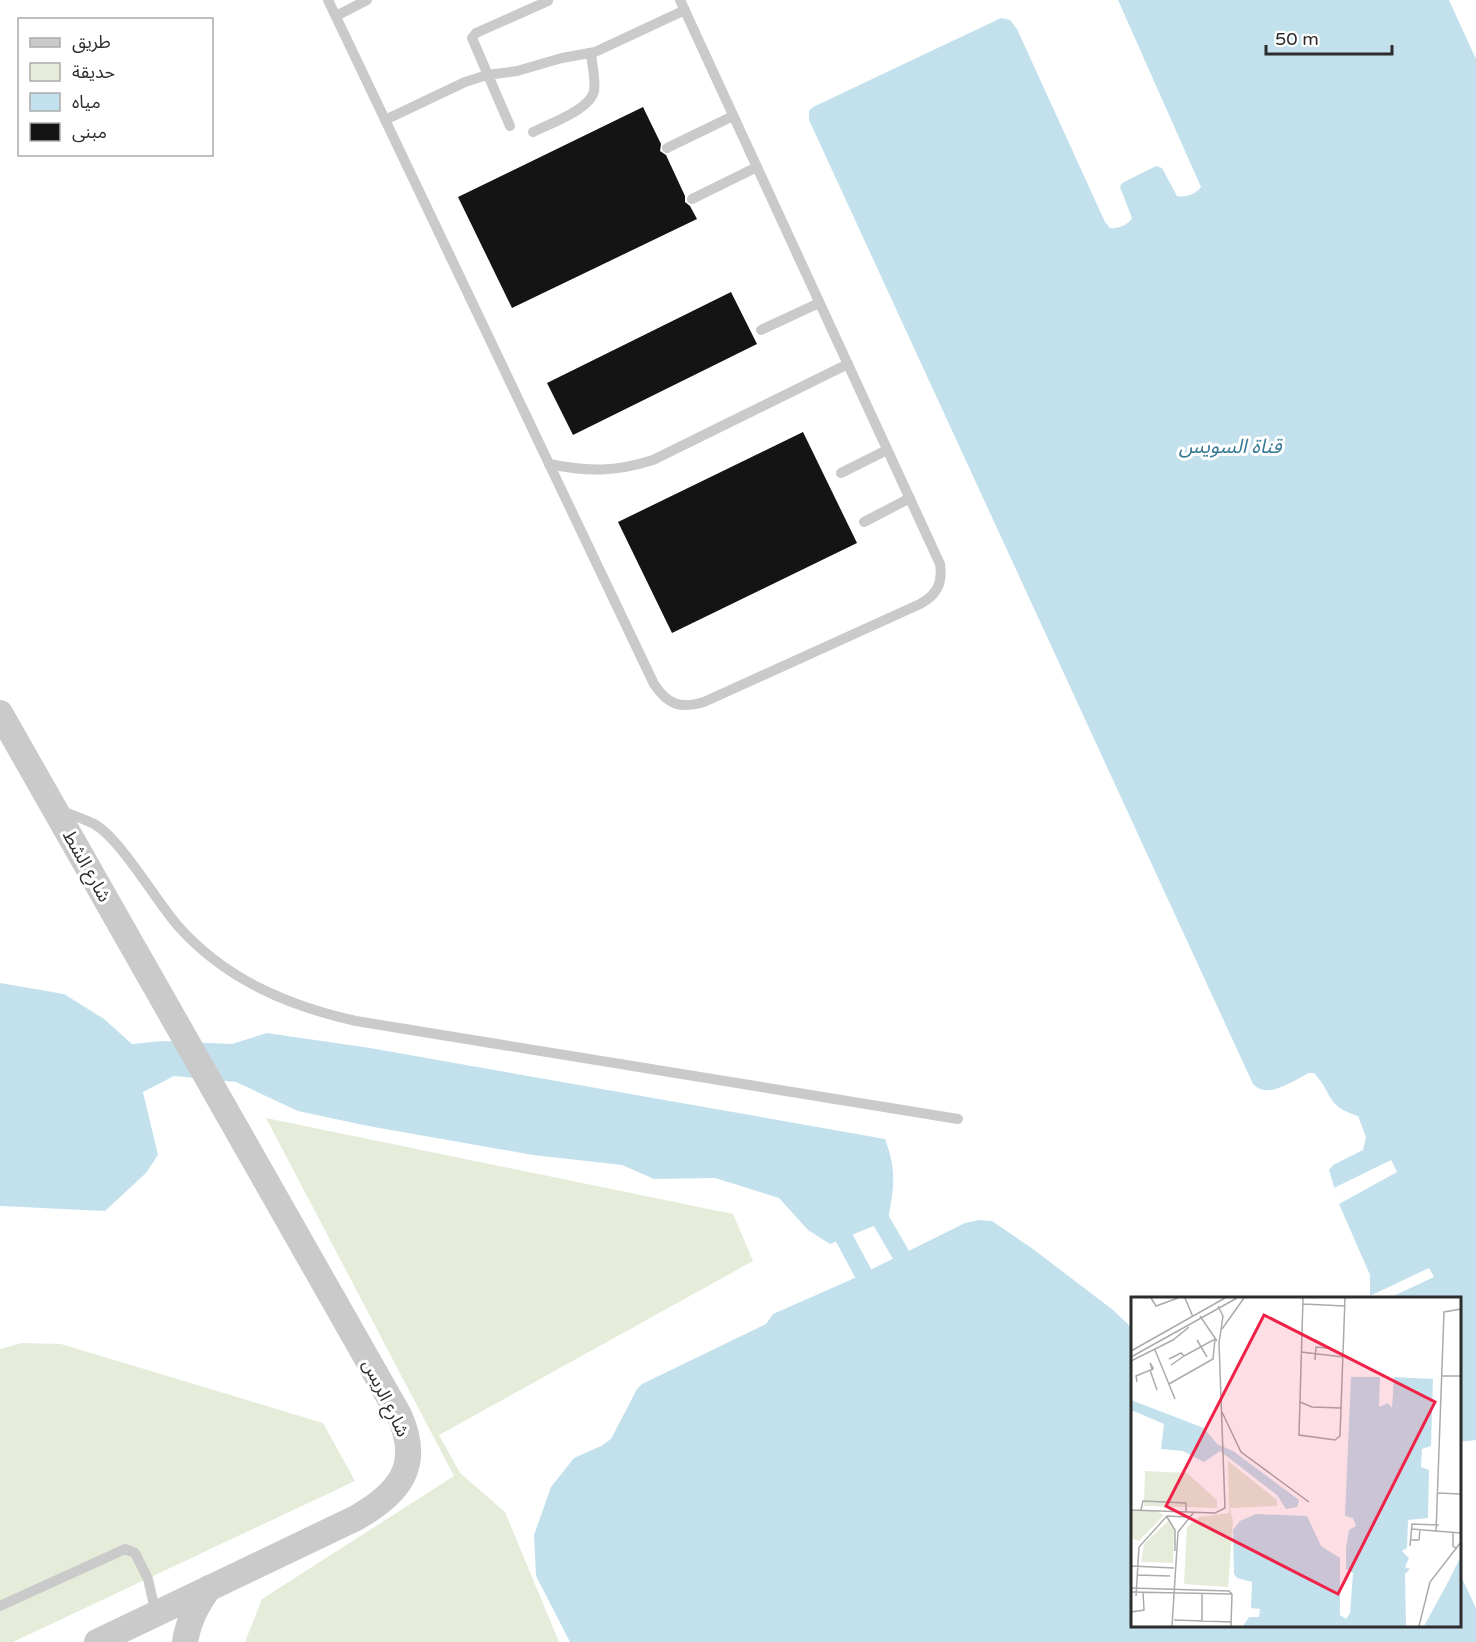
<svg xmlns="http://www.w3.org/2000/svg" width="1476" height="1642" font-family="'Varela Round','Noto Sans Arabic',sans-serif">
<rect width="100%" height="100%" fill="#fff"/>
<g fill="#e5ecd9">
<polygon points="266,1118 733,1214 753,1261 439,1435 460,1473 505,1512 559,1642 245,1642 262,1599 454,1476"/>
<polygon points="22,1343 61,1344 323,1423 355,1481 13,1642 0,1642 0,1349"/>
</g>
<g fill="#c3e1ed">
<path d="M1118,0H1449L1476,59V1440L1460,1442V1298H1370V1275L1339,1204L1329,1170L1333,1165L1363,1150L1366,1137L1358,1116C1325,1106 1333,1093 1314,1073H1309C1292,1081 1268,1100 1253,1084L809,120V111L813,107L1001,18L1010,20L1017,29L1105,222L1110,228C1118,229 1128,225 1132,218L1120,187L1122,183L1156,166L1162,168L1177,196C1185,198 1196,194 1201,187Z"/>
<path d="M0,983L64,994L104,1019L132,1044L162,1041L232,1044L267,1033L370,1048L885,1139C897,1171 894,1187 888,1220L830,1244L808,1230L779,1198L715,1178L654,1179L622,1165L533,1155L368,1126L298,1111L236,1082L174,1076L143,1092L158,1155L146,1173L105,1211L0,1206Z"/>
<polygon points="979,1220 992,1221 1033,1249 1113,1310 1132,1328 1132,1626 1460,1626 1460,1574 1476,1608 1476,1642 570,1642 536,1576 534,1535 551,1487 574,1458 601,1446 611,1439 637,1389 642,1384 766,1324 773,1314 848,1281 965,1223"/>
</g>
<g fill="#fff">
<polygon points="1391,1160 1397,1172 1339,1204 1334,1188"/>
<polygon points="1429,1268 1434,1277 1389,1298 1370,1298 1370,1296"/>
</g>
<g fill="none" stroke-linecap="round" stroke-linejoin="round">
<g stroke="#c3e1ed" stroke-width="18">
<polyline points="871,1203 901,1255"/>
<polyline points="833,1217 863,1273"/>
</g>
</g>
<g fill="#141414">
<polygon points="643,107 661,144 660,151 666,155 685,196 685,202 690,206 697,219 512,308 458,197"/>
<polygon points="731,292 757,344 573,435 547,383"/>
<polygon points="803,432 857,543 672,633 618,522"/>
</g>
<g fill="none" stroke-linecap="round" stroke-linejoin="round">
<g stroke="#cacaca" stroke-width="10">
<path d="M328,0L654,684C668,705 680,709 704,702L920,604C937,595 943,583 940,564L680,0"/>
<polyline points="336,16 367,0"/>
<polyline points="385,120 465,82 487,75 517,71 562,58 595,52 685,10"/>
<polyline points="510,126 472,38 476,33 548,1"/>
<path d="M533,132C549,124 590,110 594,91C596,80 592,65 591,54"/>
<polyline points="667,148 733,116"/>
<polyline points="692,199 757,167"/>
<polyline points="761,330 819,303"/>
<path d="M549,464C588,472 615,472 653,460L848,364"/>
<polyline points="841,473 887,450"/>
<polyline points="864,522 910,498"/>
<path d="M60,810C72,815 84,819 94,824C120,838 156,901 178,926C225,979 288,1006 356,1021L958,1119"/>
<polyline points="0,1606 125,1549 135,1553 148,1579 156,1614"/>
</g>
<g stroke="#cacaca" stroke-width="26">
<path d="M0,713L399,1415C422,1465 400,1493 356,1518L97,1642"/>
<path d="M185,1642C188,1621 197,1605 209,1588"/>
</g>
</g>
<g text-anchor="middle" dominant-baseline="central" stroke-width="6" stroke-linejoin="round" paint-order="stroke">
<g font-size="18" fill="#2d2d2d" stroke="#fff">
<text transform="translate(87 866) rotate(61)">شارع الشط</text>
<text transform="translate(386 1398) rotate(64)">شارع الريس</text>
</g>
<g font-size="20" font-style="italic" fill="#367993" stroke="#fff">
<text x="1230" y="447">قناة السويس</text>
</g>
</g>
<g transform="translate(1131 1297)">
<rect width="330" height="330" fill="#fff"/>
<path d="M97,164L146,203V209L99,211L102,224L97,290L53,287L56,230L68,220L98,216ZM14,174L56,176L86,203V211L13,209ZM0,213L25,214L33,218L8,244L0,241ZM38,223L43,232L42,266L10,265L13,247Z" fill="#e5ecd9"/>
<path d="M220,80H249L248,110L257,106L261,111L263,80L302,82L300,149L291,152L290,170L298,173L297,221L277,223L276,251L271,254L278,261L274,270L279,272L274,277L275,329H112L118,320H128L129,312L120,311L121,285L106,281L103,277L102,233L109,224L125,217L176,219L190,249L209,261V318L215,322L219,316L222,276L215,272V251L218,233L225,229L222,221L214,219ZM0,103L73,131L86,147L102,154L168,203L166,210L155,212L146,198L89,154L73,165L52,154L30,152L33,127L0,113ZM330,259V329H293L317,285Z" fill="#c3e1ed"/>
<path fill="none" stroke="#ababab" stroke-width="1.5" d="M20,1L25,9L47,1M54,1L62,20M172,1L168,138L204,143L209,139L214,1M172,7L214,9M69,19L86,44M91,32L113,1M66,43L76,60M24,53L44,102M0,54L94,1M170,55L212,60M0,60L106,1M38,62L50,56L53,59L40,68M184,63L185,50L196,51M0,64L42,43L58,30M19,73L26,93M311,79H330M6,85L5,79L22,72V71L19,66L21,72M38,87L82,62L84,42L53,59M169,105L181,110L210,111M91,115L110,155L178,205M306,196L330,197M0,213L84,216L94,211L88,46L92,19L87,9M10,213L12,204L55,206V215M36,220L44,233V254M280,232L330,236M305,235L313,15L330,12M322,236V249L326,252M279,243H288L289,232M279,249L281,227L308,228M0,269L43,271M6,278L39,279M0,291L98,294L101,297M0,295L101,297M5,299L8,250L36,219L57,220M0,315L13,313L12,295M43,323L100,325M71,324V296M41,329L47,235L63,215M100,329L101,297M288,329L299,285L330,245"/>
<path fill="#f02248" fill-opacity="0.15" stroke="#f02248" stroke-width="3" d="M133,18L304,105L207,297L35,209Z"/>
<rect width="330" height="330" fill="none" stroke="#2d2d2d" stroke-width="3"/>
</g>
<rect x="18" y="18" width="195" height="138" fill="#ffffff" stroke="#ababab" stroke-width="1.5"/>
<rect x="30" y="38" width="30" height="9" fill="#cacaca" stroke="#ababab" stroke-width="1.5"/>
<text x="72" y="48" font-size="18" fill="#2d2d2d">طريق</text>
<rect x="30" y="63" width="30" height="18" fill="#e5ecd9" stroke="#ababab" stroke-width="1.5"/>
<text x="72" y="78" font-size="18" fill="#2d2d2d">حديقة</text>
<rect x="30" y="93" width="30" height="18" fill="#c3e1ed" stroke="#ababab" stroke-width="1.5"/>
<text x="72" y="108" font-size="18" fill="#2d2d2d">مياه</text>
<rect x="30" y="123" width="30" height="18" fill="#141414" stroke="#ababab" stroke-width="1.5"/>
<text x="72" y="138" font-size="18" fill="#2d2d2d">مبنى</text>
<path d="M1266 45v9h126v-9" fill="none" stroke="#2d2d2d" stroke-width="3"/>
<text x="1275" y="45" font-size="18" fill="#2d2d2d" stroke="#ffffff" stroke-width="4.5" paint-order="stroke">50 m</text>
</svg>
